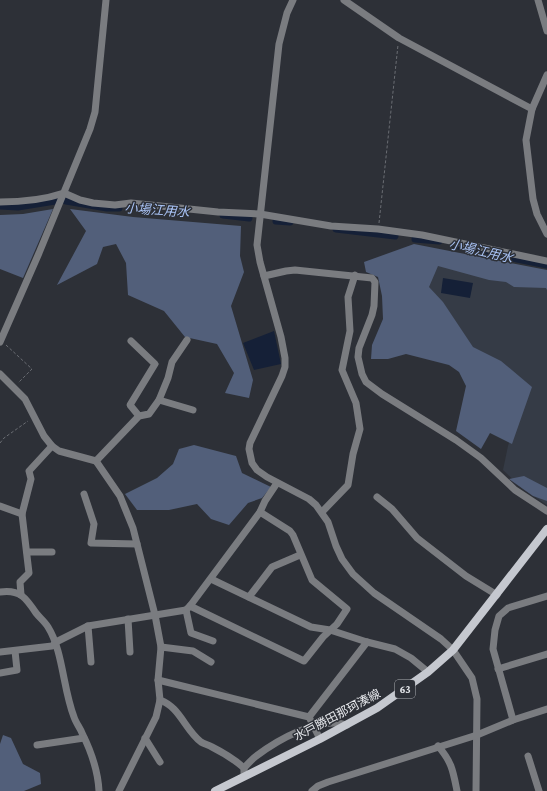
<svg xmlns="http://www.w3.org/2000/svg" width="547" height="791" font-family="'Crimson Pro','Noto Sans JP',serif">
<rect width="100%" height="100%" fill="#2d3037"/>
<polygon fill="#353b46" points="439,253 547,285 547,505 523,489 503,470 508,446 525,389 471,353 423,294"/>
<g fill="#525f7a">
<polygon points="53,209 23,278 0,269 0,215 23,214"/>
<polygon points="70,209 133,217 241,226 240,256 244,272 231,306 253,380 249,398 225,393 234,373 217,344 185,337 164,311 128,295 126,263 116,244 103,247 97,264 57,285 86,231"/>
<polygon points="414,244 547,270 547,290 546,288 514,287 506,282 489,280 438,266 429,287 443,302 473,347 501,361 532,387 512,444 490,433 481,449 456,431 466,386 459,372 449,365 406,354 388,359 371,359 372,345 383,319 382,296 378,277 366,272 364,262"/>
<polygon points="194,445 236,456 242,473 271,487 262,498 248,503 229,525 211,519 197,504 169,510 137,510 125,494 157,478 173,464 179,449"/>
<polygon points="524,476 547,488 547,501 533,496 509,479"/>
<polygon points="3,735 11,738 23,764 40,773 41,784 24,791 0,791 0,744"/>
</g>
<g fill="#152037">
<polygon points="443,278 473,283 470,298 441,293"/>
<polygon points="274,331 281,364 254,370 243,343"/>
</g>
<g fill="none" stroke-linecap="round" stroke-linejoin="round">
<g stroke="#152037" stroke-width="7">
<polyline points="66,201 107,208 119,208"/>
<polyline points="0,206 18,207 55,201"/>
<polyline points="223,215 249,218"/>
<polyline points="276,221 290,222"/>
<polyline points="336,229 395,236"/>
<polyline points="415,239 439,241"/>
<polyline points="455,245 497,255 547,265"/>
</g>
<g stroke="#6a6d73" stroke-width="1" stroke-dasharray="3 2" stroke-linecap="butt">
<polyline points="379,223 398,45"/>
<polyline points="6,345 32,369 18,383"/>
<polyline points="0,443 4,438 28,421"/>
</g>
<g stroke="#7a7c80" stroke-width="7">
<polyline points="293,0 287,13 279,44 257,245 260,262 281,337 285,358 285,367 282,376 250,443 249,449 252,463 257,470 267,477 309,499 316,505 328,522 336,546 342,559 353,574 374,593 441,639 453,650 472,678 477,699 476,791"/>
<polyline points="344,0 399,38 532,109"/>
<polyline points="538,0 547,31"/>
<polyline points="547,75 532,109 526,140 533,199 537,214 547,234"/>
<path d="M0,202C22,202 43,200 64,193L80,200L93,203L115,205L131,203L218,212L260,214L331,226L378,229L422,235L547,261"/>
<polyline points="264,276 286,271 295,270 372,278 375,282 374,306 372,315 359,348 358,357 362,374 366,382 382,394 456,440 481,458 515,490 547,511"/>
<polyline points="131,341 155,364 130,405 139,416"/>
<polyline points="0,342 39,253 90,129 95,112 106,0"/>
<polyline points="0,374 25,399 44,436 52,446 59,451 96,461 139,416 149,414 159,400 168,378 172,362 187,340"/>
<polyline points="159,400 193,410"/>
<polyline points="96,461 120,496 133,528 155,615 161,647 158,680 160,700 156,717 119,791"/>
<polyline points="84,494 94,524 91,543 137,544"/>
<polyline points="377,497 392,509 417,538 466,576 497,595"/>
<polyline points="0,506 22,514"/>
<polyline points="322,512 348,485 353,454 360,429 356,403 342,370 350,331 348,297 355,275"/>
<polyline points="27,552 52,552"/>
<polyline points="211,579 311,627 330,630 367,642 395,649 411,658 428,672"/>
<path d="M0,592C20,589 26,598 36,613C40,618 45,622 48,627C63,651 63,689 74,717C76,723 80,728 82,733C91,751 98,771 99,791"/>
<polyline points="21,595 20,582 29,573 22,514 31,479 29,471 52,446"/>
<polyline points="249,597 272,567 300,555"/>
<polyline points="190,606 304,661 323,637 337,624 347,609 312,580 293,535 290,531 260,512"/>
<polyline points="186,610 191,633 213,641"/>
<polyline points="128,619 130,652"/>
<polyline points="88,626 91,662"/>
<polyline points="161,647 193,651 211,662"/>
<polyline points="0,652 52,646 58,641 88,626 186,610 190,606 260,512 265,501 277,483"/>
<polyline points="498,669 547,654"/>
<polyline points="0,673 17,670 15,651"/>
<polyline points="158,680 309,717 320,739"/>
<path d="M160,700C180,707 185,730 201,742C204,744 209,745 212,747C224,753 235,760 244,768"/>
<polyline points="309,717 367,642"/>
<polyline points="513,720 493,649 495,630 499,616 508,608 547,596"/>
<polyline points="145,738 160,762"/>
<polyline points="37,745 84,738"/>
<path d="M438,746C452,762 453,771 457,791"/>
<polyline points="528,756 539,791"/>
<path d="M244,776V768C248,764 251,760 255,757C277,740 319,716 347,725"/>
<polyline points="312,791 318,786 328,782 477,735 513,720 547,709"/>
</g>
<polyline stroke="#c5c8cf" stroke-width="8" points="215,791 320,739 377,708 428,672 453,650 547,529"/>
</g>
<g text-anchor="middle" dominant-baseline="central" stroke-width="3" stroke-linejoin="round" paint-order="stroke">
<rect fill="#2d3037" stroke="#aeb0b5" stroke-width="1" x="395" y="680" width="20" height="18" rx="3"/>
<g font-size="11" font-weight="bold" fill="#e5e7eb">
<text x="405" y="689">63</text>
</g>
<g font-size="12" fill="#e5e7eb" stroke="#2d3037">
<text transform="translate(337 715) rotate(-28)">水戸勝田那珂湊線</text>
</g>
<g font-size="13" font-style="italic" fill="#a8c2f4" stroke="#2d3037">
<text transform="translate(157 210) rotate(4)">小場江用水</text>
<text transform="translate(481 251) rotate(13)">小場江用水</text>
</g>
</g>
</svg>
